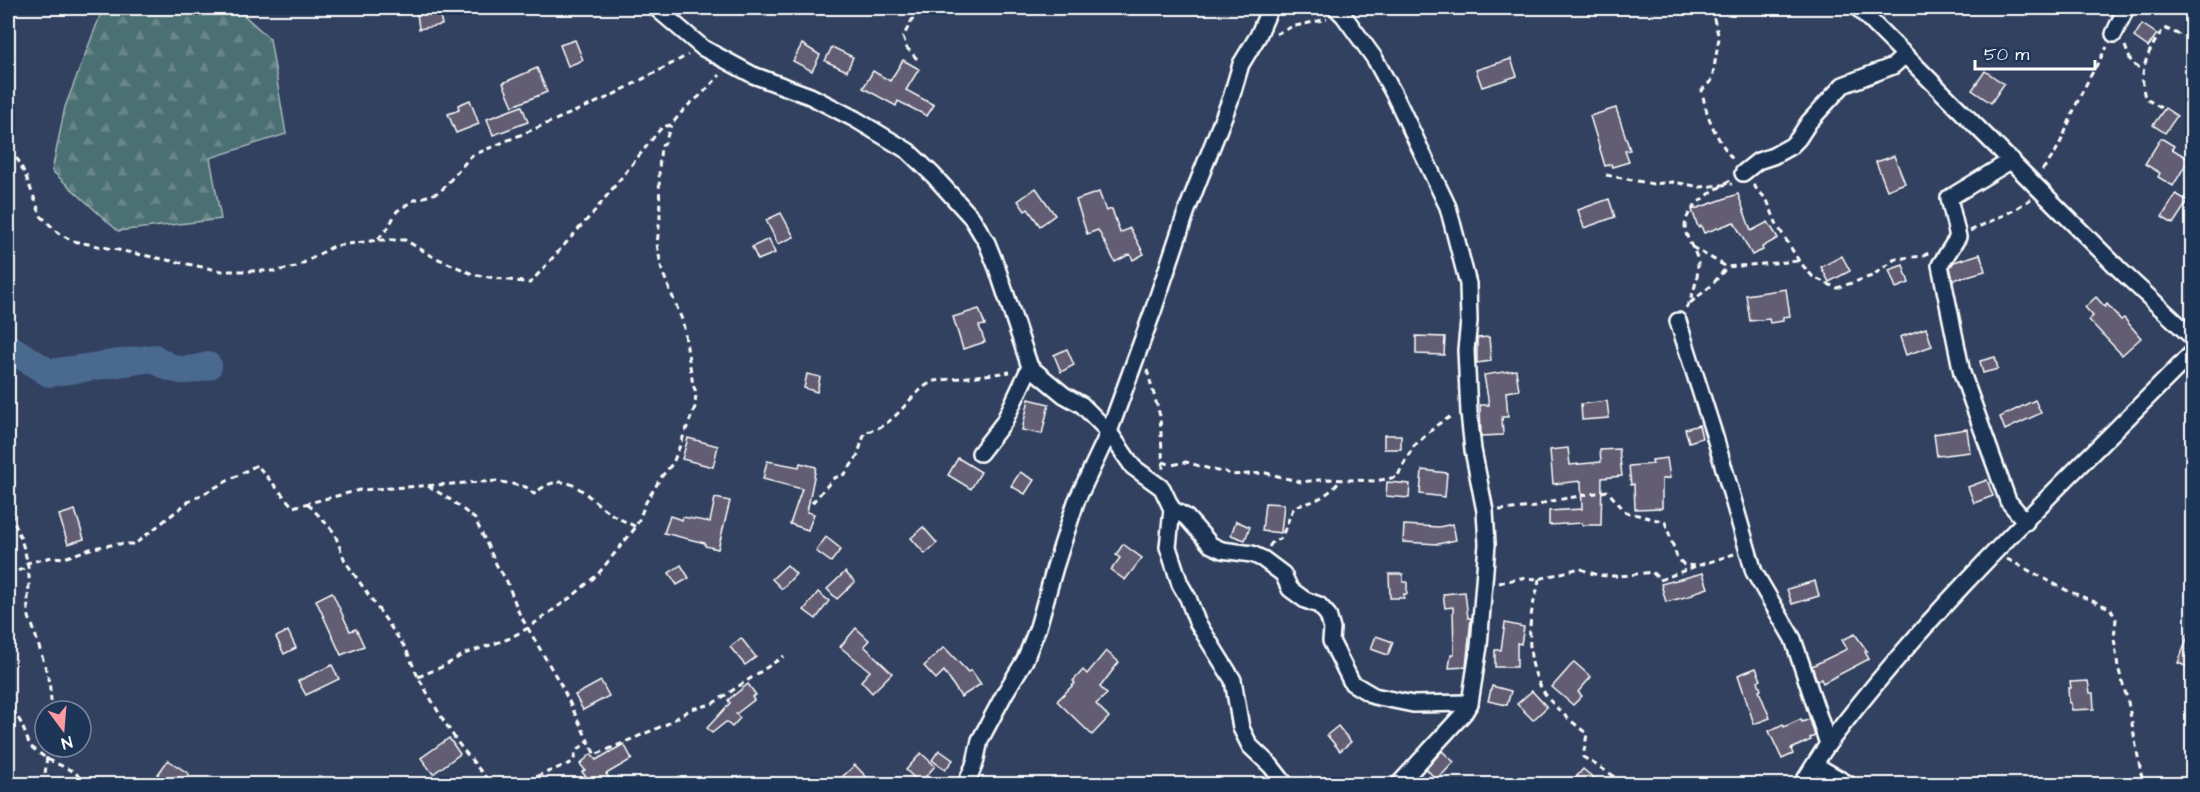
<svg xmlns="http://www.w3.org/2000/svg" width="2200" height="792" font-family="'Architects Daughter',sans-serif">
<defs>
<pattern id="forest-firs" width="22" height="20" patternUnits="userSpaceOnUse" patternTransform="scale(1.5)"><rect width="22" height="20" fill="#4c7073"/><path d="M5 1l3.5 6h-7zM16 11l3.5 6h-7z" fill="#678588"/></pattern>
</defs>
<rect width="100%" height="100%" fill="#32415f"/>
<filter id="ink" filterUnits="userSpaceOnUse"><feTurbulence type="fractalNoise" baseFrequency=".0167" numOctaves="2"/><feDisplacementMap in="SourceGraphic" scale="12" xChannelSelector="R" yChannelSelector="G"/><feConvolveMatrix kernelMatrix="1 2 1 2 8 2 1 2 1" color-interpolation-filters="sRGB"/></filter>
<g filter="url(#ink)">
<polygon fill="url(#forest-firs)" stroke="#a6b8b9" stroke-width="1.5" points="103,8 236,8 270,39 286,134 210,158 221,219 118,231 52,171 65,107"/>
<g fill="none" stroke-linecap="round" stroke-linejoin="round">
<path stroke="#4a698f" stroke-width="28" d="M8,347L49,373L154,358C174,373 186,372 208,366"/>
</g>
<g fill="#625d72" stroke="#fff" stroke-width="1.5">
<polygon points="439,9 442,25 419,29 417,13"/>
<polygon points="2142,24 2157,34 2148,47 2134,37"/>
<polygon points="575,40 583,60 568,66 560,45"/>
<polygon points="802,44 820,55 812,71 793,61"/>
<polygon points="832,47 853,57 847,71 825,61"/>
<polygon points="1511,59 1517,76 1482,87 1476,70"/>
<polygon points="903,60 919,69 906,90 934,105 927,116 898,101 896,106 863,88 873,71 890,81"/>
<polygon points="537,68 547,92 513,106 503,83"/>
<polygon points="1985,71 2004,84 1991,103 1972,90"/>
<polygon points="470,100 479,124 456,133 448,114 459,110 458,105"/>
<polygon points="522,106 528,122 493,135 487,119"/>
<polygon points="1616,108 1630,150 1625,151 1629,162 1612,167 1611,164 1605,166 1590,116"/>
<polygon points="2165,108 2177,116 2165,133 2153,125"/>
<polygon points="2161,138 2174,146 2172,149 2189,159 2173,186 2158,177 2160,173 2145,164"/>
<polygon points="1894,156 1905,183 1887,190 1876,162"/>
<polygon points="1036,188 1055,215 1040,226 1028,209 1025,211 1018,201"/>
<polygon points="1099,192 1106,211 1112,209 1120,233 1130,228 1144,254 1133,260 1130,254 1115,262 1098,230 1087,234 1076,200"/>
<polygon points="1738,194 1751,231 1768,222 1778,238 1762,247 1763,250 1752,255 1734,222 1704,233 1701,226 1698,227 1692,210"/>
<polygon points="2176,194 2188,201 2173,224 2162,217"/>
<polygon points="1609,199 1615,217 1584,228 1578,210"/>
<polygon points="781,213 794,237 778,244 766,220"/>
<polygon points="769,239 775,253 758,260 752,247"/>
<polygon points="1980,254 1985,271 1953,280 1950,267 1954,262"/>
<polygon points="1842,256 1850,271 1829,282 1821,267"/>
<polygon points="1903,265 1909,283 1896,288 1889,270"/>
<polygon points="1786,289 1790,316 1783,317 1783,321 1770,323 1769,319 1750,321 1746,295"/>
<polygon points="2096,297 2105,307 2107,304 2121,320 2124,318 2141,338 2122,355 2089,320 2093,316 2085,307"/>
<polygon points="979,309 985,325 979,326 985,342 963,349 953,317"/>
<polygon points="1926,328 1932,346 1906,355 1900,337"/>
<polygon points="1416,336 1445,337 1444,355 1416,354"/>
<polygon points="1489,337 1491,361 1477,363 1477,338"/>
<polygon points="1067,349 1074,365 1061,372 1054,355"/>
<polygon points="1995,357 1998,369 1983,373 1980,361"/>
<polygon points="1516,370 1519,390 1506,392 1508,417 1502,417 1503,435 1481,436 1480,405 1489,405 1484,375"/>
<polygon points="807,374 820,377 817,392 804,388"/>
<polygon points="1029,399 1049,404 1042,434 1022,430"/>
<polygon points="2035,400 2041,413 2005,430 2000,417"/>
<polygon points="1607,401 1609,418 1582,420 1581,404"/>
<polygon points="1699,425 1702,438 1689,442 1685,429"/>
<polygon points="1967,429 1970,452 1937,456 1934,434"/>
<rect x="1384" y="435" width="17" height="14"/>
<polygon points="688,438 718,446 713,467 682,459"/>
<polygon points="1568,448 1570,465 1601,462 1600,450 1619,449 1622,476 1602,478 1601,525 1582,525 1582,523 1549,525 1549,511 1582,509 1581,481 1553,484 1550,450"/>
<polygon points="958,458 981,472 971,489 948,475"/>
<polygon points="1667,458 1670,478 1662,479 1662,508 1635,509 1634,484 1631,485 1629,466 1653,464 1652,460"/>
<polygon points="767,461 799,467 800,463 816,467 807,512 814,514 808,530 790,524 802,489 763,479"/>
<polygon points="1422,470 1447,473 1445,497 1420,494"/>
<polygon points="1020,472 1034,480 1025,494 1011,486"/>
<polygon points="1987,480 1993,496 1974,503 1968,487"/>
<polygon points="1387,482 1410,484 1409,498 1386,496"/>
<polygon points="715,498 730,501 718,549 705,546 705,543 664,533 670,516 682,520 683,517 710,522"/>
<polygon points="1265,503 1284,504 1281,533 1262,531"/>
<polygon points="75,510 84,539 68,544 59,515"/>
<polygon points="1236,521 1250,527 1245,540 1231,535"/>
<polygon points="1453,524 1456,540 1438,544 1403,542 1404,525 1439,527"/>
<polygon points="923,527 937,543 925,554 911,538"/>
<polygon points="826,537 841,549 831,562 816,551"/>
<polygon points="1123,544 1142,558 1125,580 1111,570 1120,558 1116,555"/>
<polygon points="681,565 689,578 677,585 669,573"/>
<polygon points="787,565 796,574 782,589 772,579"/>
<polygon points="845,572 855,582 837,599 827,589"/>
<polygon points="1703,573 1708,588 1693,593 1693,595 1666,602 1661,584"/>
<polygon points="1389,574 1403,574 1403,582 1407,582 1407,594 1404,594 1404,598 1390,598"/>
<polygon points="1815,581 1819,596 1792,604 1787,589"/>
<polygon points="332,592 350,631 356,629 364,646 341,655 316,600"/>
<polygon points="818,592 829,601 816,619 804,610"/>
<polygon points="1465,592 1468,618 1471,618 1466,667 1449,668 1451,654 1454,654 1453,607 1445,608 1443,594"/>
<polygon points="1505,623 1524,627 1521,644 1517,643 1517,667 1495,667 1495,650 1501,650"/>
<polygon points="856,628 869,640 864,646 892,673 872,693 861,681 870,671 840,647"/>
<polygon points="2191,628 2193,628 2193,669 2178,663"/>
<polygon points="288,631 296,648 284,654 276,637"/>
<polygon points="1855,634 1867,651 1865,652 1869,659 1823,683 1821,679 1817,681 1812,666 1847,649 1842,640"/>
<polygon points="1376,636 1393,642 1388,655 1371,649"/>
<polygon points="741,638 756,657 745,665 730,647"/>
<polygon points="944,647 968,672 971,670 981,684 961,697 944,671 936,679 924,666"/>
<polygon points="1106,651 1119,662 1100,687 1107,694 1096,704 1109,717 1092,735 1057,701 1075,683 1073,681 1083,670 1087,674"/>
<polygon points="1574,662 1591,677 1578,692 1582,696 1573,705 1552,687"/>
<polygon points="332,665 339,679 306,695 298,681"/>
<polygon points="1756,668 1761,680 1758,681 1761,690 1759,691 1770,718 1754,724 1738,675"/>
<polygon points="601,681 609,696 583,710 575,695"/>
<polygon points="2088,681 2090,693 2093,693 2094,709 2072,710 2071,703 2069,703 2068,688 2071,688 2070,682"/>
<polygon points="748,684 756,695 752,697 754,700 736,714 740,718 732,727 726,722 712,733 707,728 730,703 728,700"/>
<polygon points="1492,686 1511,691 1507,705 1488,701"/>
<polygon points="1532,691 1547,707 1533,720 1517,704"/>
<polygon points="1801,719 1802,722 1810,719 1815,736 1810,738 1811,740 1791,749 1793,754 1782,759 1769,731 1783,724 1784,727"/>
<polygon points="1338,726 1351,742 1340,751 1327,735"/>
<polygon points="449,738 460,754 433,774 421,758"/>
<polygon points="624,744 632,759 606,774 615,784 592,784 582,772 585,770 580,764 591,754 596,760"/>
<polygon points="939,750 953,760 945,770 932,760"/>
<polygon points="1442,751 1454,762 1437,780 1426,769"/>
<polygon points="921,753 935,766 920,783 906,770"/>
<polygon points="168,760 189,774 181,784 151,784"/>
<polygon points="855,765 873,784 848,784 842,777"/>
<polygon points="1583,769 1601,784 1570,784"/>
</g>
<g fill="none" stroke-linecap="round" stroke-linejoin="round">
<defs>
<g id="minor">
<polyline points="656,8 703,48 753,75 810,96 855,119 908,151 933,175 972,218 987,243 997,268 1030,367 1064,395 1082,405 1109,432 1133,467 1162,488 1172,509 1168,547 1180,584 1188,598 1197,622 1233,680 1241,728 1250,746 1271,766 1285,784"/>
<polyline points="1336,8 1344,16 1375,59 1395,96 1448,207 1468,284 1469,321 1466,350 1469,413 1473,450 1485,511 1487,544 1479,646 1470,703 1464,713 1399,784"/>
<polyline points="1858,8 2122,272 2192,337"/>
<polyline points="2114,34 2126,8"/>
<polyline points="2012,160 1949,198 1958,237 1940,265 1962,373 2008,501 2026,522"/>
<polyline points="1743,173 1758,161 1773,156 1791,146 1798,139 1809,122 1843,85 1893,66 1905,55"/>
<polyline points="1678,321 1714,434 1754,572 1793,639 1828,744"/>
<polyline points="980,453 1004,422 1030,367"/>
<polyline points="1172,509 1186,517 1211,545 1222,550 1252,554 1263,559 1283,574 1290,589 1305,600 1319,605 1328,615 1332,629 1331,641 1352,683 1374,696 1413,704 1470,703"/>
<polyline points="1815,765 1848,784"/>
<polyline points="966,784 975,763 980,740 1005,693 1025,660 1038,627 1055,567 1076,502 1109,432 1153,311 1187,210 1231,98 1241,64 1258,36 1270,8"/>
<path d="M1802,784C1811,771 1819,756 1829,743C1936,601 2068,479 2192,353"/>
</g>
</defs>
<use href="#minor" stroke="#fff" stroke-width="20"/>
<g stroke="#fff" stroke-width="3" stroke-dasharray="6 4.5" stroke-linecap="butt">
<path d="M1711,8L1719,38L1712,80L1702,90C1706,118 1717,139 1734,161"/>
<polyline points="1276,34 1291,27 1327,19"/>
<polyline points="2125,46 2132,64 2143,70"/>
<polyline points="917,59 907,48 903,37 912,20 924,8"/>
<path d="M2161,108L2145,98C2138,69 2148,51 2164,28L2192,40"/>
<polyline points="8,151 18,160 25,174 41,216 58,233 73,241 222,271 276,271 296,267 334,246 378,240 405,240 432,256 475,275 530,283 593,213 662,127 671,125 686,107 701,95 720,75"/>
<path d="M2042,170C2060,151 2066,128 2076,105C2085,85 2096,66 2107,47"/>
<polyline points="1606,175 1653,184 1673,182 1701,187 1732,184"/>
<polyline points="1753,185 1767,200 1777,225 1799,261 1813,277 1837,288 1872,276 1895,259 1923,256 1930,252"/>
<polyline points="1970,231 2012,211 2031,199"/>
<polyline points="378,239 388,228 397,211 414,200 440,192 471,156 609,97 688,55"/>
<polyline points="1692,247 1727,267 1799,261"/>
<polyline points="1690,303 1711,286 1727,267"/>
<path d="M1686,308C1693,297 1702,268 1696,255C1689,239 1679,229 1690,212C1699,198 1717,190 1730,180"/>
<polyline points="1147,370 1160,416 1163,469"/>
<polyline points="1163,462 1172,465 1186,462 1217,471 1224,471 1231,475 1266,473 1301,482 1328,479 1375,481 1397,477 1413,447 1437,425 1453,415"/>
<polyline points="428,486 451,500 475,519 498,568 506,579 519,613 561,685 595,755 667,724 691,709 712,704 784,656"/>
<polyline points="8,494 9,485"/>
<path d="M8,503C15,527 28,550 29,577C30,591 24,611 32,624L49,679L52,711"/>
<path d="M812,503L834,478L845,474L857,457L865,432C899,426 907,393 934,381L1010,372"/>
<polyline points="308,504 334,532 345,561 406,649 418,677 442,718 458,743 491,784"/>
<polyline points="1499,510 1536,507 1546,502 1607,491 1626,512 1665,522 1677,557 1684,565 1697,566 1734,554"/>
<path d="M1269,547L1273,541L1280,539C1287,528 1288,517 1295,506C1315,503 1328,495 1341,480"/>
<polyline points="2007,559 2066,590 2110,608 2116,619 2114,638 2118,667 2128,702 2143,784"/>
<path d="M8,574L23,569L27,563L52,557L64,558L93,548L116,544H135L188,502L257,465L293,507L360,490L497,481L526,487L534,494C567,466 582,493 607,511C616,518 627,522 636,527"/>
<path d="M1539,579C1538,590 1534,599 1532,610C1527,640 1529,675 1549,699C1559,712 1574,723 1587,734L1583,757L1627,784"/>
<path d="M1499,583L1520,578L1539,579L1580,568C1602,581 1627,575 1652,572L1660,580L1696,566"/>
<polyline points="418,677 444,666 464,654 508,639 528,628 574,595 598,574 636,527 646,502 662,476 673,463 695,407 696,392 693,385 683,322 662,271 657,244 660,218 659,169 661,146 665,143 671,125"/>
<polyline points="8,700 22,725 30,746 47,759 75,772 85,784"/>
<polyline points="44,784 48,747"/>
<polyline points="517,784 573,762 576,752 588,740"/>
</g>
<use href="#minor" stroke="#1d3557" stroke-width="15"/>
</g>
</g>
<rect width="2200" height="792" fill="none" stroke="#1d3557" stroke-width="30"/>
<rect x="15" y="15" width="2170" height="762" fill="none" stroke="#fff" stroke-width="2" filter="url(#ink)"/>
<g transform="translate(63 729) rotate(164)"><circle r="28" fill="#1d3557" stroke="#77869a" stroke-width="1.5"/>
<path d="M0-4.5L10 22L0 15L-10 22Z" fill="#ff9aa2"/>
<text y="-9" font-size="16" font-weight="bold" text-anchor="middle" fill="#ffffff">N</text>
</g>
<path d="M1975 60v9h120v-9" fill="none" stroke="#ffffff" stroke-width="3"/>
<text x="1984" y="60" font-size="18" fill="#ffffff" stroke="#1d3557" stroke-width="4.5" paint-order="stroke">50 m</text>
</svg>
